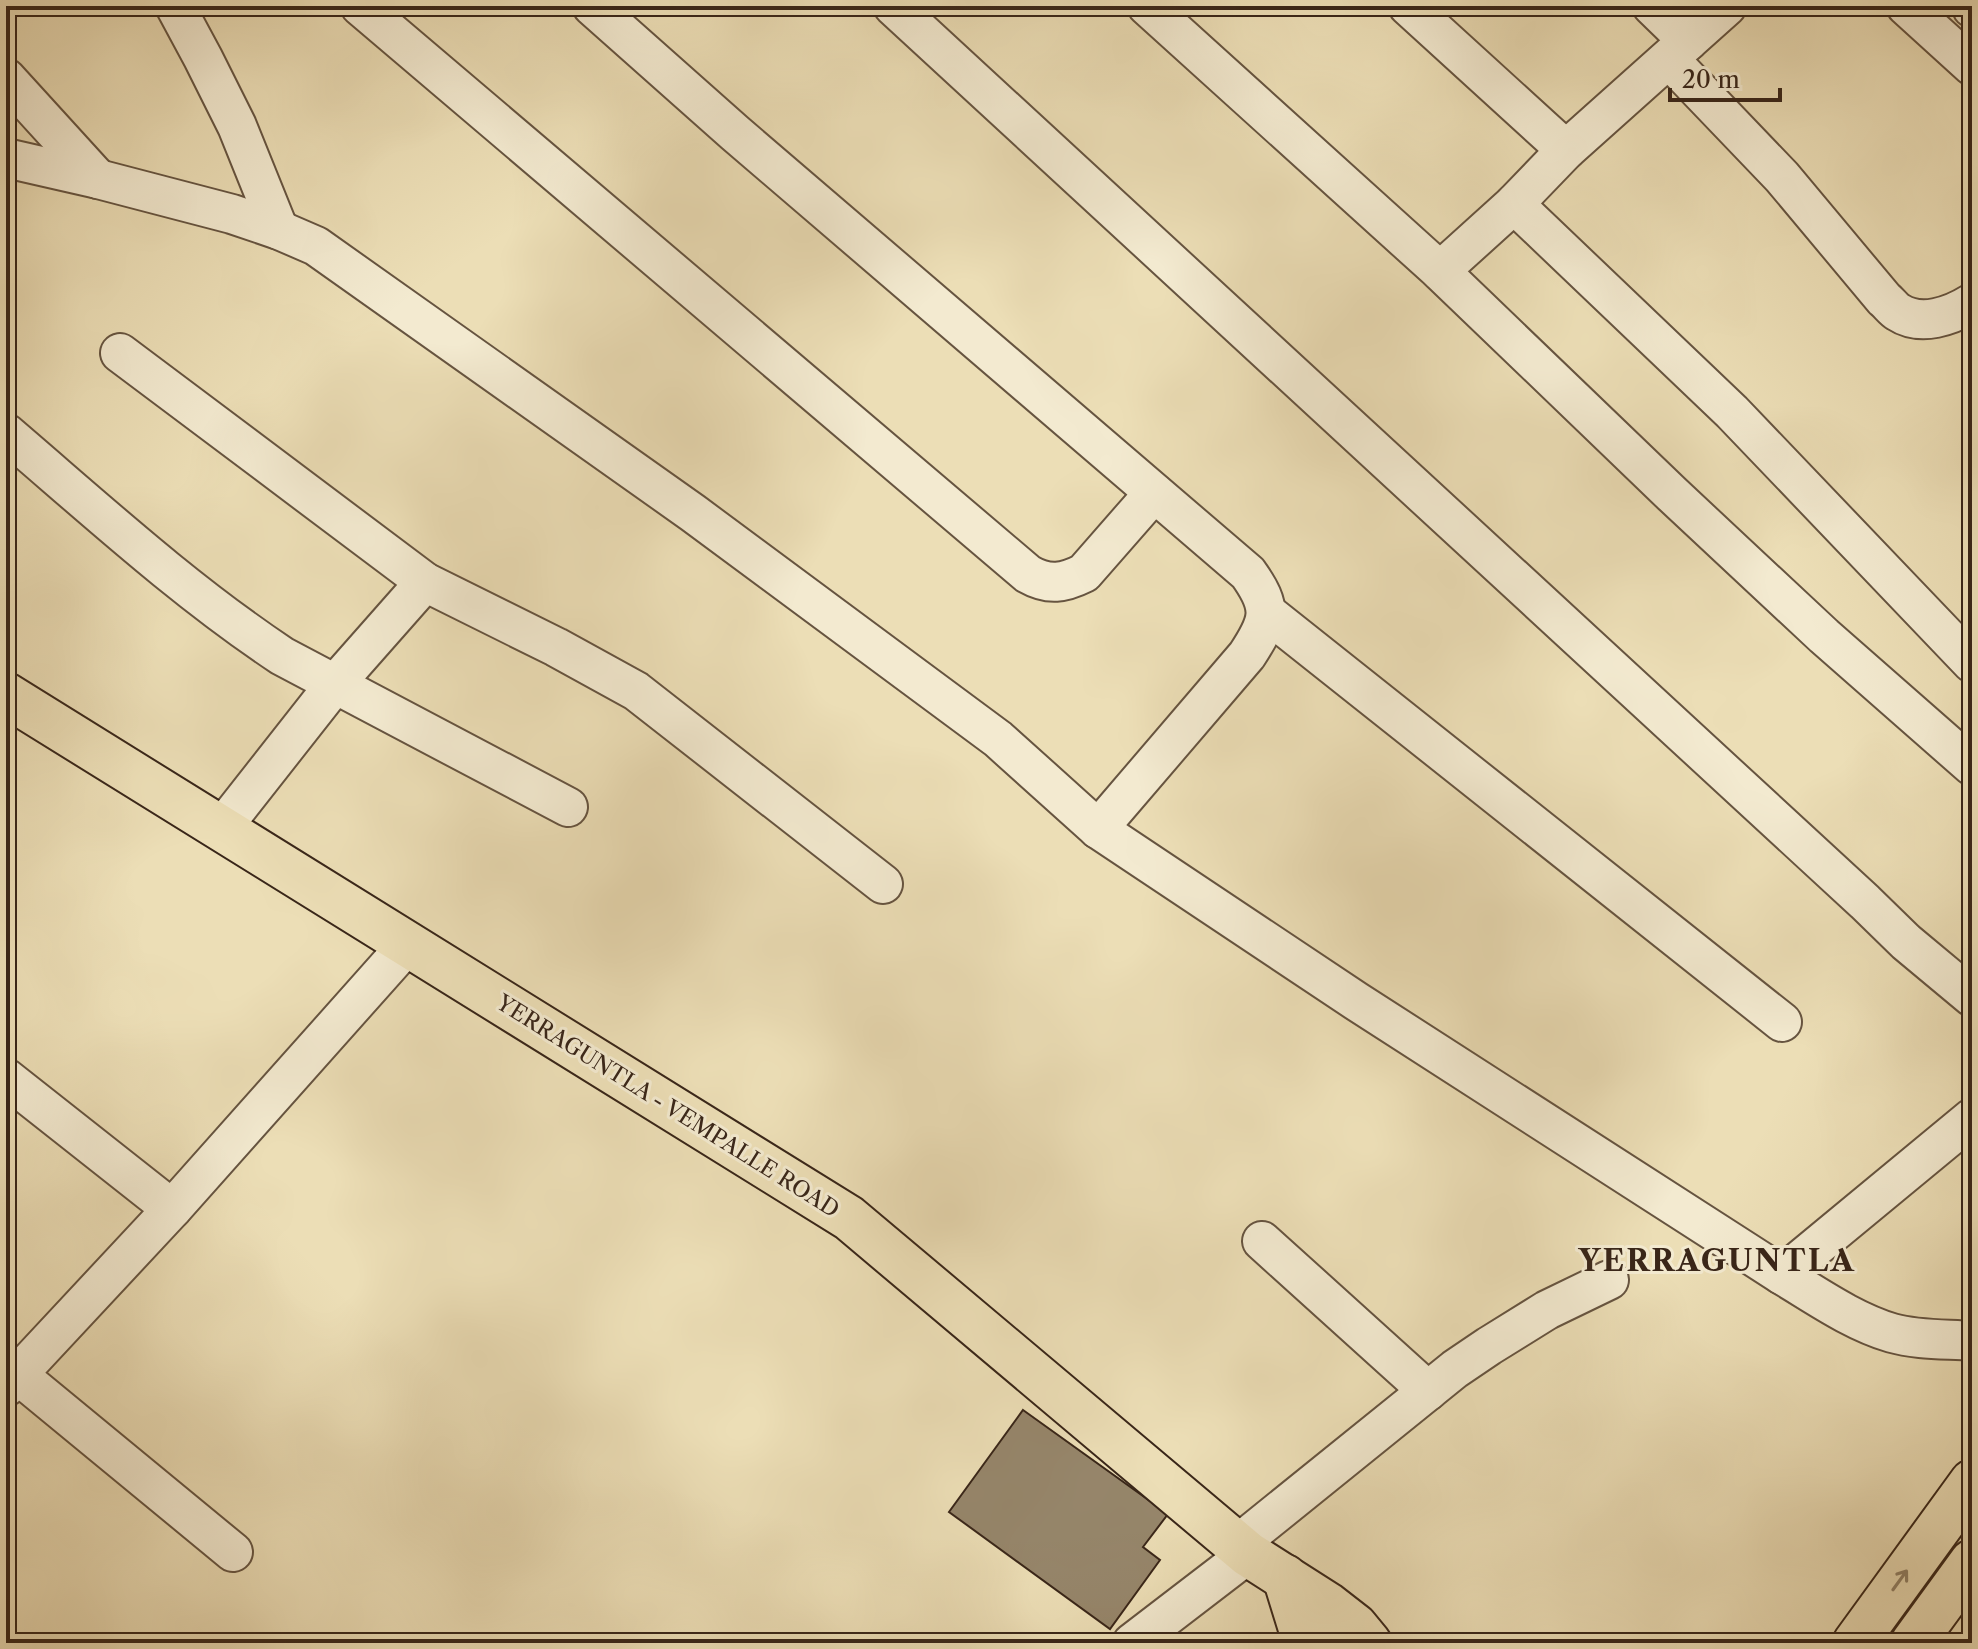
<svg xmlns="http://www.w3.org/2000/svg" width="1978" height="1649" font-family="'Libre Caslon Text',serif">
<rect width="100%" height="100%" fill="#ecdeb6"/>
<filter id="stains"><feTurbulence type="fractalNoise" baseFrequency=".0025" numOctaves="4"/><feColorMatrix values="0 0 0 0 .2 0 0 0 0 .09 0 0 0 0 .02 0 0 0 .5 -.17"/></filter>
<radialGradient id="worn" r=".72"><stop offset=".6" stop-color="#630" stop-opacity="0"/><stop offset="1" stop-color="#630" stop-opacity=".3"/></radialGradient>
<polygon fill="#96866b" stroke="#392619" stroke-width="2" points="1023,1410 1168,1514 1143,1547 1160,1560 1110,1629 949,1512"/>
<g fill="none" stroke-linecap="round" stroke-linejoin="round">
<defs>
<g id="minor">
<polyline points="175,6 203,58 237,126 279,230"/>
<path d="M360,6L1028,574C1049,586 1064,583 1084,573L1154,493"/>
<path d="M592,6L735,133L1248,573C1273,608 1270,620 1247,655L1098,829"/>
<polyline points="893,6 1865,902 1906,942 1972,997"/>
<polyline points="1147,6 1440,271 1672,494 1824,636 1972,766"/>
<polyline points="1408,6 1566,150"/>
<polyline points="1652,6 1688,41"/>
<polyline points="1906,6 1972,66"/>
<polyline points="1972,6 1972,8"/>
<path d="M1669,59L1782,177L1884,299C1889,303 1893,309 1898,312C1921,327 1951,316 1972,303"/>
<polyline points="6,78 98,179"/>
<path d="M6,158L98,179L232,214L279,230L316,246L693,513L998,739L1098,829L1356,1001L1782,1275C1817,1296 1852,1321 1892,1333C1917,1340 1945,1339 1972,1341"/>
<polyline points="1514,204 1732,412 1972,663"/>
<polyline points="1440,271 1514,204 1566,150 1727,6"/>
<polyline points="120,353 425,582 556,647 636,691 883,884"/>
<path d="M6,433C96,510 183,590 282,656L568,807"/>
<polyline points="1267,613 1782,1022"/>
<polyline points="221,829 335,684 425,582"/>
<polyline points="6,1078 172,1209"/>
<polyline points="1262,1241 1428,1391"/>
<polyline points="1782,1275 1972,1118"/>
<polyline points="6,1365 233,1552"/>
<polyline points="6,1387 172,1209 408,944"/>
<polyline points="1237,1545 1455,1369 1489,1346 1547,1310 1609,1280"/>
<polyline points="1132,1643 1248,1554"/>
</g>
<g id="trunk">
<polyline points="6,695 849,1218 1248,1554 1328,1605 1355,1626 1369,1643"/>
<polyline points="1285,1577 1302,1632 1309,1643"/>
<polyline points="1855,1643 1972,1482"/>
<polyline points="1913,1643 1972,1562"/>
</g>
</defs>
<use href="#minor" stroke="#665440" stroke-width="42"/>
<use href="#trunk" stroke="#392619" stroke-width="48"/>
<use href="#minor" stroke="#f3ead0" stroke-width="38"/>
<use href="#trunk" stroke="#ecdeb6" stroke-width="44"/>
</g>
<defs><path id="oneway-shaft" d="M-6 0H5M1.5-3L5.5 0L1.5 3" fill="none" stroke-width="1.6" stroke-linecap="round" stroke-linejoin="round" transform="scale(2)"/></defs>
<use stroke="#928268" href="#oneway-shaft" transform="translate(1900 1580) rotate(-54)"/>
<g text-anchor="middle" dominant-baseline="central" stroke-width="6" stroke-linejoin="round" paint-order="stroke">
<g font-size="22" fill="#392619" stroke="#f3ead0">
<text transform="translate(668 1106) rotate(32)">YERRAGUNTLA - VEMPALLE ROAD</text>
</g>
<g font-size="30" font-weight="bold" letter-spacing="2" fill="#392619" stroke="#f3ead0">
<text x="1717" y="1260">YERRAGUNTLA</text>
</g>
</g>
<rect width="1978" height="1649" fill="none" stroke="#ecdeb6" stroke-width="32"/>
<rect x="8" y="8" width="1962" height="1633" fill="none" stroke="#392619" stroke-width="4"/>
<rect x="16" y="16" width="1946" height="1617" fill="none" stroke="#392619" stroke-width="2"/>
<path d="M1670 88v12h110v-12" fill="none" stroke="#392619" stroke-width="4"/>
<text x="1682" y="88" font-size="24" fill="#392619" stroke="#f3ead0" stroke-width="6" paint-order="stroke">20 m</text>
<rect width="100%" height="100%" filter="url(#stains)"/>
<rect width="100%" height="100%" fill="url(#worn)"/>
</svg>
